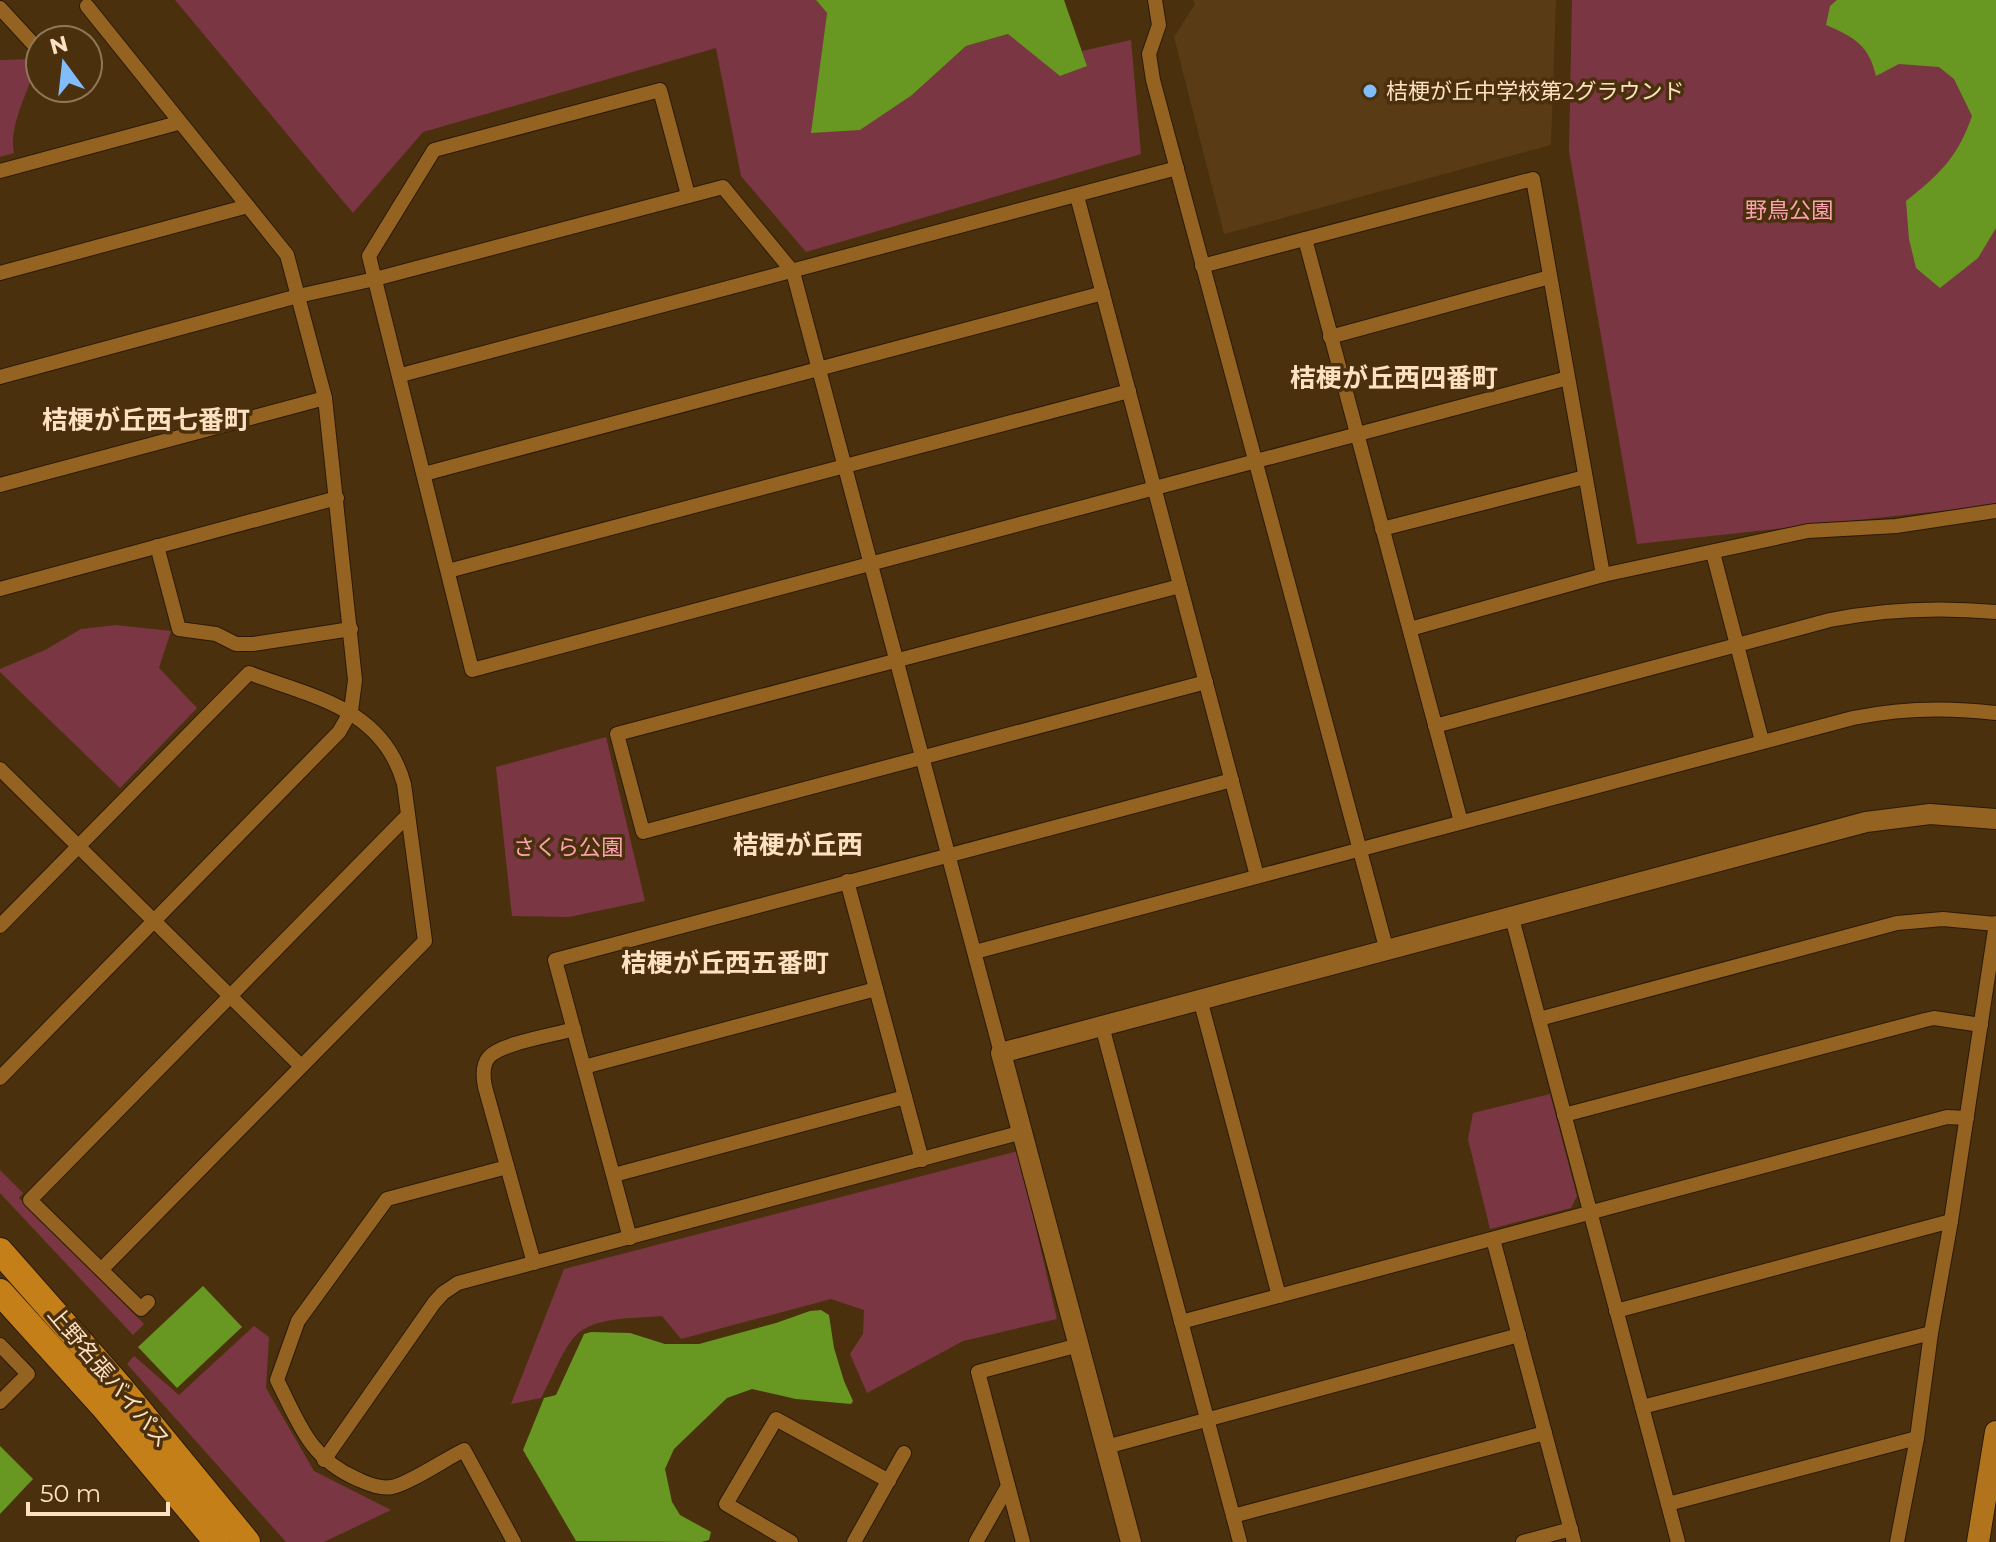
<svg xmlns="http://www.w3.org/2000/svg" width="1996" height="1542" font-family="Montserrat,'Noto Sans JP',sans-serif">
<rect width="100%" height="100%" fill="#4b300e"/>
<polygon fill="#593b15" points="1193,0 1556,0 1551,145 1224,234 1174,37 1195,4"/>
<g fill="#7a3643">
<polygon points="175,0 816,0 827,13 812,133 912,95 966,46 1008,34 1087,66 1082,51 1131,40 1141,154 806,252 741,176 716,48 423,132 353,213"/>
<polygon points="1572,0 1996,0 1996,505 1637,544 1569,151"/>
<path d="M37,59C31,89 8,123 14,153L0,157V60Z"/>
<polygon points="116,625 171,631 159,668 197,708 120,788 0,672 0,669 45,650 81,629"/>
<polygon points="606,737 645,901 569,917 512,916 496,767"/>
<polygon points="1550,1094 1577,1196 1571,1208 1490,1229 1468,1139 1473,1113"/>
<path d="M1018,1151L1057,1319L963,1341L867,1393L850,1354L863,1334L864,1310L831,1299L681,1339L662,1316C634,1319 589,1315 571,1341C559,1358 551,1380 541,1398L511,1404L564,1269Z"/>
<polygon points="0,1170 23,1193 19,1198 144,1324 133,1335 0,1193"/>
<polygon points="254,1326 269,1337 266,1388 314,1471 391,1510 324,1542 286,1542 127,1364 134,1356 179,1395"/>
</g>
<g fill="#689722">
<polygon points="816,0 1064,0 1087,66 1060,76 1008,34 966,46 912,95 860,130 811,133 827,13"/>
<path d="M1837,0H1996V228L1978,258L1940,288L1916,268L1909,239L1906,201C1939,175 1958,157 1972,116L1954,79L1939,67L1899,64L1876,76C1869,45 1854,37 1826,25L1830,6Z"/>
<polygon points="203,1286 242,1327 177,1388 138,1347"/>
<polygon points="821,1310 829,1315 834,1348 844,1381 853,1401 851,1404 796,1399 752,1389 727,1398 674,1449 665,1469 672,1502 680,1515 711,1532 709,1540 701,1542 576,1541 523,1450 544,1398 556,1395 584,1334 591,1332 630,1333 665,1344 699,1344 776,1323 810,1311"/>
<polygon points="0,1446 33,1479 0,1514"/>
</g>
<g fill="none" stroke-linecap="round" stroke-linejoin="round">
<defs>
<g id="street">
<polyline points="1155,0 1159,25 1149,54 1153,80 1387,951"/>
<polyline points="0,8 35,46"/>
<polyline points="0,171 178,123"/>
<polyline points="688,195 660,90 434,150 369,256 472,670 1568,378"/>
<polyline points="1077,196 1257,876"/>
<polyline points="1305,239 1461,822"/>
<polyline points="1202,266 1533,179 1603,575"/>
<polyline points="0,273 248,206"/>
<polyline points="1330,337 1550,277"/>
<polyline points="401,375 1177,168"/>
<polyline points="0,377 298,296 375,279 723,187 793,272 1001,1053"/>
<polyline points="424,474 1103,293"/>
<polyline points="0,485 325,398"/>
<polyline points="1382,529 1585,477"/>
<polyline points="157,546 179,629 216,634 236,644 253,644 351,629"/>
<polyline points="1713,553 1762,741"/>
<polyline points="448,571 1129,391"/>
<polyline points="1180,586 617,734 643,832 1206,682"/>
<polyline points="0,589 337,498"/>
<polyline points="1410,629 1603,575 1808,531 1896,526 1996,511"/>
<path d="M1435,726L1830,620C1885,609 1941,607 1996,612"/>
<polyline points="0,769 301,1066"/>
<polyline points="847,881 922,1160"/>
<polyline points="1512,918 1678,1542"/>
<path d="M0,926L249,673C313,697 383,708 404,784L425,941L102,1269"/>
<path d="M975,952L1853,718C1901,708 1947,707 1996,713"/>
<polyline points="1200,999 1279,1296"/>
<polyline points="1539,1019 1897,923 1943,919 1996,924"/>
<polyline points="1102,1026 1240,1542"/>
<polyline points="584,1067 876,989"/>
<polyline points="0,1078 339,732 351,711 355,680 325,398 287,255 87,6"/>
<polyline points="1564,1115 1925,1020 1934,1018 1981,1025"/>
<path d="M507,1167L387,1199L298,1321L277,1380C299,1423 309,1458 357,1479C369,1484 379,1489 392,1487C409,1484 447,1458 464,1450L514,1542"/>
<polyline points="614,1175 905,1097"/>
<polyline points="630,1238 555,960 1232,780"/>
<polyline points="1493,1239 1574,1542"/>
<path d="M534,1263L485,1087C483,1077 482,1065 489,1057C501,1043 555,1035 574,1029"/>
<polyline points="148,1302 141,1309 30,1200 408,815"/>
<polyline points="1616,1311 1951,1221"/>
<polyline points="1181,1322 1947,1117 1967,1118"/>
<polyline points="0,1345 28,1374 0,1402"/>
<polyline points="1642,1407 1931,1333"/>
<polyline points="1106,1447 1519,1335"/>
<polyline points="324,1460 434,1303 443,1293 458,1283 1023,1132"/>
<polyline points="1668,1504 1917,1438"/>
<polyline points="1233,1516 1545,1433"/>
<polyline points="791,1542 726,1504 776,1419 889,1481"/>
<polyline points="854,1542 904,1453"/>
<polyline points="976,1542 1008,1486"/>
<polyline points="1023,1542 978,1372 1079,1345"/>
<polyline points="1523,1542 1571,1529"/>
<polyline points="1897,1542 1917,1438 1931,1333 1951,1221 1996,923"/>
</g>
<polyline id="secondary" points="1131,1542 1001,1053 1866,822 1930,814 1996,819"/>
<polyline id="primary" points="1978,1542 1996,1432"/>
<g id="highway">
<polyline points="0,1251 119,1386 247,1542"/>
<polyline points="0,1292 103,1406 217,1542"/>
</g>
</defs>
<use href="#street" stroke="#2a1a06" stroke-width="16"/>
<use href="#secondary" stroke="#2a1a06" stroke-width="22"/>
<use href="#primary" stroke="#2a1a06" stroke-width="24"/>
<use href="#highway" stroke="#2a1a06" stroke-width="28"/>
<use href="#street" stroke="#956321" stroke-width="14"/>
<use href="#secondary" stroke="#956321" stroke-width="20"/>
<use href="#primary" stroke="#b1741c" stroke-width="22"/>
<use href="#highway" stroke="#c47f19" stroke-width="26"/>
</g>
<circle fill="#80bdfa" stroke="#4b300e" stroke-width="3" cx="1370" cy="91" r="8"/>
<g text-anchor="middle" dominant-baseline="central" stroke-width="7" stroke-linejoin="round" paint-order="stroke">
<g font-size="22" fill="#fde1c2" stroke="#4b300e" text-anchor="start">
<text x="1386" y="91">桔梗が丘中学校第2グラウンド</text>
</g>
<g font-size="22" fill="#fca2b0" stroke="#4b300e">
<text x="1789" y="210">野鳥公園</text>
<text x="568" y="847">さくら公園</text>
</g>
<g font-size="22" fill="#fde1c2" stroke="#4b300e">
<text transform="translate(109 1377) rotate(50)">上野名張バイパス</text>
</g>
<g font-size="26" font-weight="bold" fill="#fde1c2" stroke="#4b300e">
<text x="1394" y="378">桔梗が丘西四番町</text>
<text x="146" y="420">桔梗が丘西七番町</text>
<text x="798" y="845">桔梗が丘西</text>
<text x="725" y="963">桔梗が丘西五番町</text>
</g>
</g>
<g transform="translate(64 64) rotate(345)"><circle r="38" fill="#4b300e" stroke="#927756" stroke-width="2"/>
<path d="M0-6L14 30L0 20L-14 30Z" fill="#80bdfa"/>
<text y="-12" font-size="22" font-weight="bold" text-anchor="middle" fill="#fde1c2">N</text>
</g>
<path d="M28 1502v12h140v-12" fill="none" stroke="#fde1c2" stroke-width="4"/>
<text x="40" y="1502" font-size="24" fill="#fde1c2" stroke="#4b300e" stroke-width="6" paint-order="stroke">50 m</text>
</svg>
